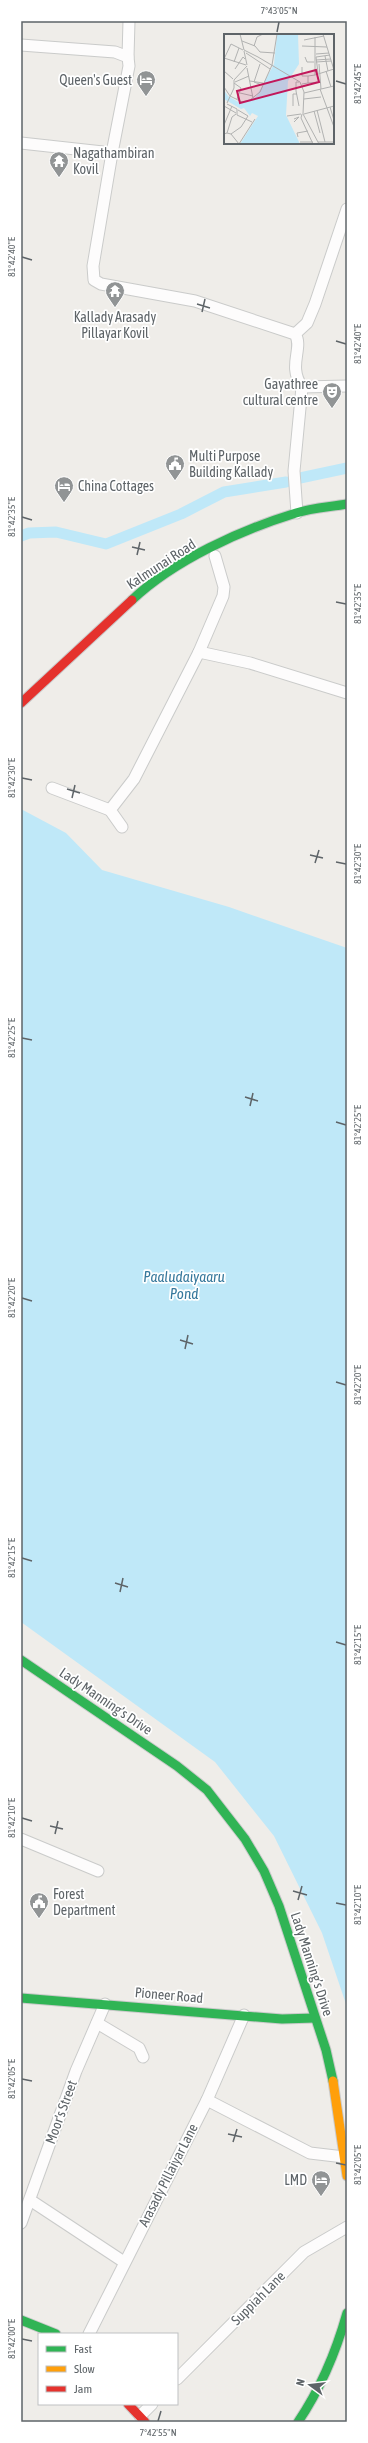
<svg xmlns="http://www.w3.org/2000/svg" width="368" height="2443" font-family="'Asap Condensed',sans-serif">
<rect width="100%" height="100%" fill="#efede9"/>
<polygon fill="#bfe8f8" points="21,809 66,833 102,870 229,907 347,948 347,2007 322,1933 274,1836 215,1762 21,1622"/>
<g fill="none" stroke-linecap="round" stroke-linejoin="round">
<g stroke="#bfe8f8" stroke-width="11">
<polyline points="300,478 347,468"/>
<polyline points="21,536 29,533 56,532 106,544 181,514 224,492 286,482"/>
</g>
<defs>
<g id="street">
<path d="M21,45L115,52L128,57L129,66L112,153L93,266L94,280L101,284L195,301L295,334C304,348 287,365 302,387L294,471L297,513"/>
<polyline points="128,57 129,21"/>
<polyline points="21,143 112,153"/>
<polyline points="295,334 307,323 315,304 347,209"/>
<polyline points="302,387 347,386"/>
<polyline points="215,556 224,587 223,596 199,652 250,663 347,693"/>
<polyline points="52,788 110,810"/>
<polyline points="122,827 110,810 134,779 199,652"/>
<polyline points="21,1839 98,1871"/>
<polyline points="97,2023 139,2048 143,2057"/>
<polyline points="207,2100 310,2153 344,2157"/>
<polyline points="30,2200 124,2262"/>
<polyline points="21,2223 76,2071 105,2004"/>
<polyline points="89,2334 207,2100 244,2015"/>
<polyline points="177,2379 304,2252 347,2227"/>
<polyline points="140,2416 152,2404"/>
</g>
<g id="fast">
<path d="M132,600C174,560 241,530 296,513C312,508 330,507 347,504"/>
<polyline points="21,1660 177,1766 207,1790 245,1839 264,1871 279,1906 326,2050 333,2081"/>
<polyline points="21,1998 282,2019 315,2018"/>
<polyline points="21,2320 56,2334"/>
<path d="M298,2422C321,2388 336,2352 347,2313"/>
</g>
<polyline id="slow" points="333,2081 347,2176"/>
<g id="jam">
<polyline points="21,703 132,600"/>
<polyline points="128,2404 145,2422"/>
</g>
</defs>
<use href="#street" stroke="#cacbca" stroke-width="13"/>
<use href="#fast" stroke="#cacaca" stroke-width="11"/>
<use href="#slow" stroke="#cacaca" stroke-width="11"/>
<use href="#jam" stroke="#cacaca" stroke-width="11"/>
<use href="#street" stroke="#fdfcfc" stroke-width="11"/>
<use href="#fast" stroke="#30b455" stroke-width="9"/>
<use href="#slow" stroke="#ff9f0a" stroke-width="9"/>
<use href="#jam" stroke="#e5322d" stroke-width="9"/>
</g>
<path fill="none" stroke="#5e6468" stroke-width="1.5" d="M277,32L279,22M336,81L346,84M22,257L32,260M197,304L210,308M202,312L205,299M336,341L346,344M22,517L32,520M132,547L145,550M137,555L140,542M336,602L346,604M22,778L32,780M67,789L80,793M72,798L75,785M310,855L323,858M336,862L346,864M315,863L319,850M22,1038L32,1040M245,1097L258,1101M250,1106L253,1093M336,1122L346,1125M22,1298L32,1301M180,1340L193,1344M185,1349L188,1335M336,1382L346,1385M22,1558L32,1561M115,1583L128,1587M120,1592L123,1578M336,1642L346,1645M22,1818L32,1821M50,1826L63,1829M55,1834L58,1821M293,1891L307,1895M298,1900L302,1886M336,1903L346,1905M22,2079L32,2081M228,2134L242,2137M233,2142L237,2129M336,2163L346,2165M22,2339L32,2341M158,2421L161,2411"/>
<defs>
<symbol id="hotel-pin" viewBox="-11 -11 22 30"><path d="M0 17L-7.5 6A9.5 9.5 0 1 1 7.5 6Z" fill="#919495" stroke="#fff"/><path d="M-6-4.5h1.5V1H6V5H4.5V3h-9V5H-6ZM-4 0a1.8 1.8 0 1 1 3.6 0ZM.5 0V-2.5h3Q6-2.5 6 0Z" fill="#fff"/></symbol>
<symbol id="temple-pin" viewBox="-11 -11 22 30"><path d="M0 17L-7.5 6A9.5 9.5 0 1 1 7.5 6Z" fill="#919495" stroke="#fff"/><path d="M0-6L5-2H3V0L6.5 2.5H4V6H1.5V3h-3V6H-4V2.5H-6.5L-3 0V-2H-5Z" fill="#fff"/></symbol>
<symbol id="theatre-pin" viewBox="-11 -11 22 30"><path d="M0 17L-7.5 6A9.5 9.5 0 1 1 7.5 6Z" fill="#919495" stroke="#fff"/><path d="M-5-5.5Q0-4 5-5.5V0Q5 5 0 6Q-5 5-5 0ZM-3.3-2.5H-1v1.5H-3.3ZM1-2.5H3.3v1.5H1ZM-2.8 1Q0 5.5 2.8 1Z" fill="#fff"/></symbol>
<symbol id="civic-pin" viewBox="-11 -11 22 30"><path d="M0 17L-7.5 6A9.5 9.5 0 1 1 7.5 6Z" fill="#919495" stroke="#fff"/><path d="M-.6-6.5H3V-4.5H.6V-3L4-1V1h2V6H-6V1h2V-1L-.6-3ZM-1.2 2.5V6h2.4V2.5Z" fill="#fff"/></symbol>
</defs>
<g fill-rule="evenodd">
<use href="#hotel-pin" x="135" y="69" width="22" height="30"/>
<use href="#temple-pin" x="48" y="150" width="22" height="30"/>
<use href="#temple-pin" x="104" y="280" width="22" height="30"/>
<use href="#theatre-pin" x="321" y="381" width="22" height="30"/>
<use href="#civic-pin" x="164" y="453" width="22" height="30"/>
<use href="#hotel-pin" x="53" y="475" width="22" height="30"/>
<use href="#civic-pin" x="28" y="1891" width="22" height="30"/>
<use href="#hotel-pin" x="310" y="2169" width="22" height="30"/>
</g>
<g text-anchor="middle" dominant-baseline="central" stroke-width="3.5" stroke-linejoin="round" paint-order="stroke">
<g font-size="14" fill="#5e6468" stroke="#fff" text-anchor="start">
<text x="132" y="80" text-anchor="end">Queen's Guest</text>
<text x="73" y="153">Nagathambiran<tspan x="73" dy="16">Kovil</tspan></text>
<text x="115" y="317" text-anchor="middle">Kallady Arasady<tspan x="115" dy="16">Pillayar Kovil</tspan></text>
<text x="318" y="384" text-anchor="end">Gayathree<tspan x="318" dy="16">cultural centre</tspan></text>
<text x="189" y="456">Multi Purpose<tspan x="189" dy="16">Building Kallady</tspan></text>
<text x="78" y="486">China Cottages</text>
<text x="53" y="1894">Forest<tspan x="53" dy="16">Department</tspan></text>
<text x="307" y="2180" text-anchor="end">LMD</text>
</g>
<g font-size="14" fill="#5e6468" stroke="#fff">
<text transform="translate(161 564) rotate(-33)">Kalmunai Road</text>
<text transform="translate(106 1701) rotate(34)">Lady Manning’s Drive</text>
<text transform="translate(312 1964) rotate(72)">Lady Manning’s Drive</text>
<text transform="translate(169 1995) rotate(5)">Pioneer Road</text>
<text transform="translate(61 2112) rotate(-70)">Moor's Street</text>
<text transform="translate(168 2175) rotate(-63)">Arasady Pillaiyar Lane</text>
<text transform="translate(258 2298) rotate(-45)">Suppiah Lane</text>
</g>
<g font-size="15" font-style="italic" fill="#36789c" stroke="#fff">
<text x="184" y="1276">Paaludaiyaaru<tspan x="184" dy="17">Pond</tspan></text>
</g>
</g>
<g transform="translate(224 34)">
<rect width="110" height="110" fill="#efede9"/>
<path d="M53,0H74L75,30L64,47L62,81L76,110H16L34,82L28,79L26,82L20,74L17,75L0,65V56L4,62L16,69L32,63L50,30Z" fill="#bfe8f8"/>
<path fill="none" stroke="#b1b2b1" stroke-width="1" d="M16,0L20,16M99,0L110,36M80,6L100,2M18,7L31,12L36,18L51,19M30,12L33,3L39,0M78,12L103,13M20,16L34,23M20,17L23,31M22,19L46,35M92,20L105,19M101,22L104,37M34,23L76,48L80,58L79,80M81,23L83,28H90M92,23L94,39M92,23L106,21M0,24L22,31M0,25L7,10L19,16M92,26L107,25M10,28L15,14M92,28L107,27M36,30L30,48L38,51M95,30L97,55M48,31L53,0M78,33V42H84M23,34L29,64M11,35L19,23L21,25M0,37L9,45M102,37L107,53M91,41L110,35M10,46L23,32M26,47L39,49M11,48L25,42M10,49L17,54L13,65M84,49L96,48M78,50L84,49V42L91,41V3M0,53L6,62L18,68L26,66L36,58L48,31M96,55L110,93M16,59L29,62M80,59L110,52M80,65L97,63M3,69L10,54V46M3,70L13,75V81L28,88M0,72L12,79M69,72V60H73M75,72L72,57V48H75M106,73L110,86M93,76L101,108M90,77L96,99M78,80L77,84L89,110M79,80L95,110M80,80L110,72M63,82L77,80M70,85L75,83L70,88M0,91L8,72M3,99L7,100L17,93L24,82L14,76M0,100L3,99L8,83L12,80M7,100L15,110M74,103L73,99L84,97M76,108H89M94,108H110M15,110L31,85"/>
<path fill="#c2185b" fill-opacity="0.15" stroke="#c2185b" stroke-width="2" d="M92,36L95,48L16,69L13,57Z"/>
<rect width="110" height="110" fill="none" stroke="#5e6468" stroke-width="2"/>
</g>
<rect width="368" height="2443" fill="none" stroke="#ffffff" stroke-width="44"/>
<rect x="38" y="2333" width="140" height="72" fill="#ffffff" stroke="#bfc1c3"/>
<rect x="46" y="2346" width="20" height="6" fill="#30b455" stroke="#bfc1c3"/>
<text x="74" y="2353" font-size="12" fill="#5e6468">Fast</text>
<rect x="46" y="2366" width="20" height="6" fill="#ff9f0a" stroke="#bfc1c3"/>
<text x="74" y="2373" font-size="12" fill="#5e6468">Slow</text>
<rect x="46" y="2386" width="20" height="6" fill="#e5322d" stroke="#bfc1c3"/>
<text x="74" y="2393" font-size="12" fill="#5e6468">Jam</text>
<g transform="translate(310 2385) rotate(285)" stroke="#ffffff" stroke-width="3" paint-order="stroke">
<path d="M0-3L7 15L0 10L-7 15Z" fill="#5e6468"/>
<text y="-6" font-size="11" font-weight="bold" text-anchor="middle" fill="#5e6468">N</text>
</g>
<rect x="22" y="22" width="324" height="2399" fill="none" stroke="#5e6468" stroke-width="1.5"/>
<g font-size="10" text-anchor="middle" fill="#5e6468">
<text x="279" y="14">7°43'05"N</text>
<text transform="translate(357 84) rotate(-90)" y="4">81°42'45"E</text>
<text transform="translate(11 257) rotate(-90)" y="4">81°42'40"E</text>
<text transform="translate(357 344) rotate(-90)" y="4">81°42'40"E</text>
<text transform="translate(11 517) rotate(-90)" y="4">81°42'35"E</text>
<text transform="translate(357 604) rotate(-90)" y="4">81°42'35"E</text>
<text transform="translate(11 778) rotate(-90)" y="4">81°42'30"E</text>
<text transform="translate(357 864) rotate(-90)" y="4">81°42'30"E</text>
<text transform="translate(11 1038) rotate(-90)" y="4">81°42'25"E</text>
<text transform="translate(357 1125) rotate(-90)" y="4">81°42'25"E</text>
<text transform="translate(11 1298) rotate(-90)" y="4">81°42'20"E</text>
<text transform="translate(357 1385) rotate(-90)" y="4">81°42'20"E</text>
<text transform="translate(11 1558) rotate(-90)" y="4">81°42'15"E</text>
<text transform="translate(357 1645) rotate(-90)" y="4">81°42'15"E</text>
<text transform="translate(11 1818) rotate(-90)" y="4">81°42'10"E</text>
<text transform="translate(357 1905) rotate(-90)" y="4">81°42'10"E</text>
<text transform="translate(11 2079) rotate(-90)" y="4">81°42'05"E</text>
<text transform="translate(357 2165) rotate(-90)" y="4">81°42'05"E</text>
<text transform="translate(11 2339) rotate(-90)" y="4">81°42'00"E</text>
<text x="158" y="2436">7°42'55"N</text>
</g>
</svg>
